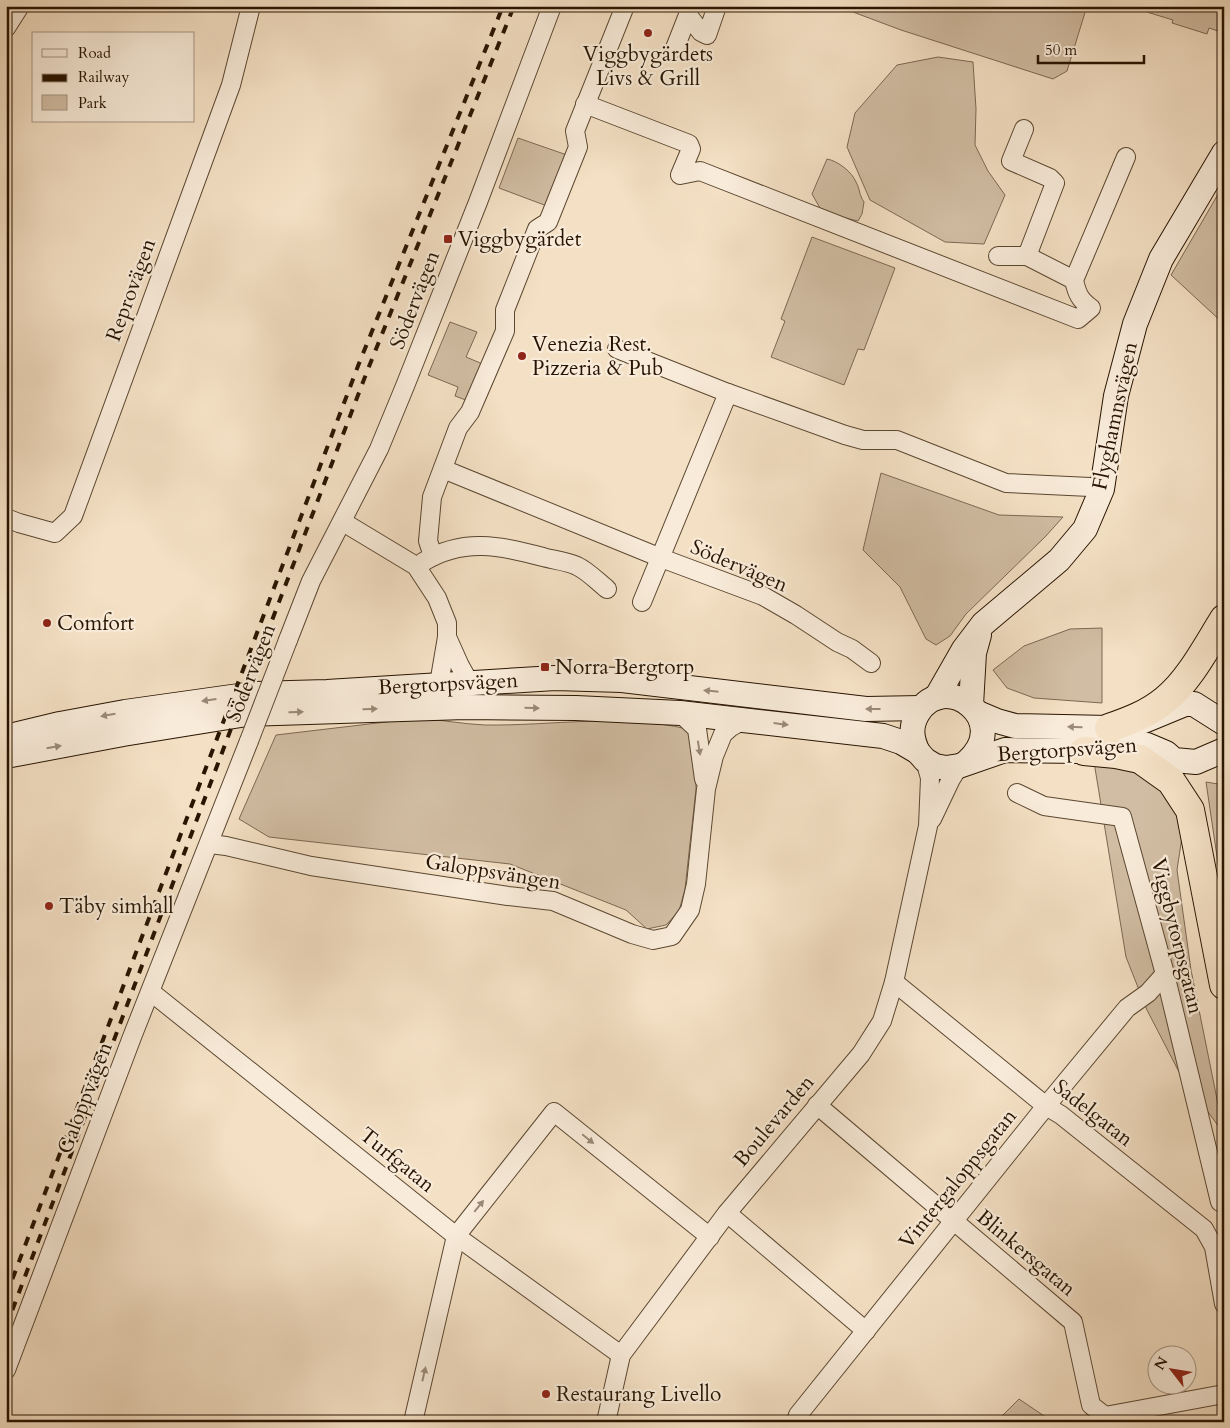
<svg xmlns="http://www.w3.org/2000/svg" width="1230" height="1428" font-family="Cardo,serif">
<rect width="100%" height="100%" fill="#f4e0c4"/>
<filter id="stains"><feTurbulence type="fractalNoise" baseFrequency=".004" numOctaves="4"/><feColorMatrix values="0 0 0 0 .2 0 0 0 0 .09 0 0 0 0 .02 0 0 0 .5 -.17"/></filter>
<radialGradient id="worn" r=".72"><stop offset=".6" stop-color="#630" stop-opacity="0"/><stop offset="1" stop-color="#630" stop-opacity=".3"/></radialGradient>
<g fill="#d1bda3" stroke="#7c6852">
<polygon points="837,6 1087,6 1067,71 1053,79 901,30"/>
<polygon points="1127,6 1224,6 1224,33 1209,28 1207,34 1172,23 1173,20"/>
<polygon points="938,57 973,62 976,109 975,145 988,171 1005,195 984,244 945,242 870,200 847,147 855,113 897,65"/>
<polygon points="518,138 567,155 547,206 499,188"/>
<path d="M827,159C838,161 852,172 856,182C860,189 859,195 864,202L862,214L858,221L846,218L820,208L812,194Z"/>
<polygon points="1224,184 1224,324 1171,275"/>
<polygon points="812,237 895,268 864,350 858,349 844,385 771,357 785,321 781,319"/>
<polygon points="450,322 477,332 466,357 485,365 471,402 455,396 458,387 428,375"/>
<polygon points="881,473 999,515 1063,517 1045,537 966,614 950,636 936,645 926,639 900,587 863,550"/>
<polygon points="1102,628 1102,703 1034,698 1007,688 993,670 1024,646 1070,629"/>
<path d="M420,718C441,720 463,724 485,725C552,726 620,713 687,729L695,748L696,789L685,889L679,911L666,925L647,929L626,910L510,864L269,837L239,819L276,735Z"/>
<polygon points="1117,761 1163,786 1179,813 1182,837 1177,870 1191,970 1224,1134 1178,1070 1147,1010 1126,957 1094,762"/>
<polygon points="1206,782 1224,785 1224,904"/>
<polygon points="1019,1399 1053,1422 996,1422"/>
</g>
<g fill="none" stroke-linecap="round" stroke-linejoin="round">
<defs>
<g id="street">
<polyline points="6,28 20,6"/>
<polyline points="675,48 688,15 701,32 707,35 717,6"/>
<path d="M585,104L689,144L691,149L680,175L700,171L1078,319L1091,308C1080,300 1077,294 1074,280L1126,157"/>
<polyline points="1024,129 1011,161 1050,178 1055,183 1027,256"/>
<polyline points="998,256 1027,256 1074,280"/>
<polyline points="617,349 728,393 845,435 863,440 897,440 1006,483 1090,487"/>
<polyline points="443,469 661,558 763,596 796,615 837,642 852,649 871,663"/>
<polyline points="6,518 19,523 55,533 73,516 231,85 251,6"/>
<polyline points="343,522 416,566 437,598 447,623 447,637 439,684"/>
<polyline points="433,556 428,541 432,497 458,428 470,412 505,331 505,310 537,229 548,222 578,147 575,131 625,6"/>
<path d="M423,562C464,537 500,546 543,557C553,560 567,561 577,566C588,571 598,582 607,589"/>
<polyline points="642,602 728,393"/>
<polyline points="447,637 460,666 469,682"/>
<polyline points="288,640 311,581 379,449 405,386 478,202 552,6"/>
<polyline points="680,713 697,729 704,779"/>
<polyline points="1017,793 1044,806 1122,817 1165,974 1220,1202"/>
<polyline points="932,819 951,779 959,766"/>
<polyline points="210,844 226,846 311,866 508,896 553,901 632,934 653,940 672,936 690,910 696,884 706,789 714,756 723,734 731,727 744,720"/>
<polyline points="894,982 1046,1106 1061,1115 1204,1229 1214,1247 1224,1304"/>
<polyline points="151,992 456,1236 621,1355"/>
<polyline points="817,1105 1073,1322 1091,1405 1105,1416 1224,1394"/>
<polyline points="727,1213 866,1331"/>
<polyline points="6,1370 132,1037 249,741"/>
<polyline points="413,1422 456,1236 554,1112 710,1237"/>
<polyline points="606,1422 621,1355 727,1213 861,1054 882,1021 894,982 928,826 930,778 925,760"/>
<polyline points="796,1422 798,1415 1046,1106 1127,1008 1148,993 1165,974"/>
</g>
<g id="secondary">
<polyline points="936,698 964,649 983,624 1059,560 1085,529 1102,489 1116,396 1135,324 1161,259 1224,153"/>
<polyline points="971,705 974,653 979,635"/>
<polyline points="978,713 997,721 1015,726 1109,728 1139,723 1185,704 1194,704 1224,723"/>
<polyline points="6,737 60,724 125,712 253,694 327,692 555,678 622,680 866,709 921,708"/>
<path d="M918,752C911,738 910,726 918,713C944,669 1014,720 967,762"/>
<polyline points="6,756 123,734 247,714 465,707 576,708 680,713 883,736 901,742 918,752 925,760 935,766 946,768 959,766 1005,750 1084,751 1147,745 1166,753 1174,760 1196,762 1224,750"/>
</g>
<g id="highway">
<path d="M1109,728C1129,721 1148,714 1165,700C1189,681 1207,646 1224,619"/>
<polyline points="1084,751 1116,754 1140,759 1171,781 1190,810 1224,985"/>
</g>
</defs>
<use href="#street" stroke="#5b4731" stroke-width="20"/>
<use href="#secondary" stroke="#281400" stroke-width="26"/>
<use href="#highway" stroke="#281400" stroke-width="30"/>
<use href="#street" stroke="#f8ebd9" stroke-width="18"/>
<use href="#secondary" stroke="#f8ebd9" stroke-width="24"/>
<use href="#highway" stroke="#f4e0c4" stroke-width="28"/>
<g stroke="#281400" stroke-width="4" stroke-dasharray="9 9" stroke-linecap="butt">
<polyline points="6,1296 358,366 503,6"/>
<polyline points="6,1327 258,657 368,369 514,6"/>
</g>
<defs>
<polyline id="street-bridge" points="249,741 288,640"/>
</defs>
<use href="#street-bridge" stroke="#5b4731" stroke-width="20" stroke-linecap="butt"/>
<use href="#street-bridge" stroke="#f8ebd9" stroke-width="18"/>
</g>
<defs><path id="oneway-solid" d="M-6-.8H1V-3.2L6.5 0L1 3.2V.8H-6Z" transform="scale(1.25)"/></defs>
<g fill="#9a8a77">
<use href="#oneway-solid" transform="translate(711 691) rotate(-174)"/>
<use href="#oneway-solid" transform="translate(209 700) rotate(172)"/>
<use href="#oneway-solid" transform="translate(532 708) rotate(1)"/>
<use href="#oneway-solid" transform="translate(370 709) rotate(-2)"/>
<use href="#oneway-solid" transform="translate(873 709) rotate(180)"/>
<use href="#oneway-solid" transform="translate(296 712) rotate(-2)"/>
<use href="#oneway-solid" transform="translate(108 715) rotate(170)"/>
<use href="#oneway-solid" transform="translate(781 724) rotate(7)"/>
<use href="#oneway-solid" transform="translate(1075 727) rotate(-179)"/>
<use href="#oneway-solid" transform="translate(54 747) rotate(-10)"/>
<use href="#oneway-solid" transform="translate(699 748) rotate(81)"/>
<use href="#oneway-solid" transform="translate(588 1139) rotate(39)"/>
<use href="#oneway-solid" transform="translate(479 1206) rotate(-51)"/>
<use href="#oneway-solid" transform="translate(424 1374) rotate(-77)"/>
</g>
<g fill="#8f2418" stroke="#f8ebd9" stroke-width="2">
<circle cx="648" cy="33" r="5"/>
<rect x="443" y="234" width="10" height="10" rx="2.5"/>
<circle cx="522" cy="356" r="5"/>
<circle cx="47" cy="623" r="5"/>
<rect x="540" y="662" width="10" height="10" rx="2.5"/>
<circle cx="49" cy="906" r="5"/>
<circle cx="546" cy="1394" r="5"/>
</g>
<g text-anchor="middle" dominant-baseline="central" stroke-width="4.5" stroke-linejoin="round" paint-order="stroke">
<g font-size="21" fill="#281400" stroke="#f8ebd9" text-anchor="start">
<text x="648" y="54" text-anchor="middle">Viggbygärdets<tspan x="648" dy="24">Livs &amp; Grill</tspan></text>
<text x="458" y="239">Viggbygärdet</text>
<text x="532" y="344">Venezia Rest.<tspan x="532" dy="24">Pizzeria &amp; Pub</tspan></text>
<text x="57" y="623">Comfort</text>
<text x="555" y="667">Norra Bergtorp</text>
<text x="59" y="906">Täby simhall</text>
<text x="556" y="1394">Restaurang Livello</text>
</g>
<g font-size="21" fill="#281400" stroke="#f8ebd9">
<text transform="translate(131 290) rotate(-70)">Reprovägen</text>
<text transform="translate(415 300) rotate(-69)">Södervägen</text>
<text transform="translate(1115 416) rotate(-78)">Flyghamnsvägen</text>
<text transform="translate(739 566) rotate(23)">Södervägen</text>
<text transform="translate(251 673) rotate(-69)">Södervägen</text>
<text transform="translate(448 684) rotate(-3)">Bergtorpsvägen</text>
<text transform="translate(1067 750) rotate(-4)">Bergtorpsvägen</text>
<text transform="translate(493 872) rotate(9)">Galoppsvängen</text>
<text transform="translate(1177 936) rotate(76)">Viggbytorpsgatan</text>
<text transform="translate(85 1098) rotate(-69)">Galoppvägen</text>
<text transform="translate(1093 1113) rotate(38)">Sadelgatan</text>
<text transform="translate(774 1121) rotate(-50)">Boulevarden</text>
<text transform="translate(397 1160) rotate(39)">Turfgatan</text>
<text transform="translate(958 1179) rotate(-51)">Vintergaloppsgatan</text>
<text transform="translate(1026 1253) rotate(40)">Blinkersgatan</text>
</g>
</g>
<rect width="1230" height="1428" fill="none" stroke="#f4e0c4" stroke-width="25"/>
<rect x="8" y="8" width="1215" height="1413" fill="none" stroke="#281400" stroke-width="2.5"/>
<rect x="12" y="12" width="1205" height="1403" fill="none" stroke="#281400"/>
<rect x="32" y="32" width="162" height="90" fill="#f8ebd9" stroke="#a59582"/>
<rect x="42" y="49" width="25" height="8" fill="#f8ebd9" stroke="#a59582"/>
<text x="78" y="58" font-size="15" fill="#281400">Road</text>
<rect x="42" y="74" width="25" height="8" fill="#281400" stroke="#a59582"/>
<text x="78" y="82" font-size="15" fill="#281400">Railway</text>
<rect x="42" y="95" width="25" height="15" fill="#d1bda3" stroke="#a59582"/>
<text x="78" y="108" font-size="15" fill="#281400">Park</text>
<g transform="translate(1172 1370) rotate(301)"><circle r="24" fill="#f8ebd9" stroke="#a59582"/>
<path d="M0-4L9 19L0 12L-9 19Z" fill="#8f2418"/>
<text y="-8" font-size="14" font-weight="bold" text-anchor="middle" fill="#281400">N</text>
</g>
<path d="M1038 55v8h106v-8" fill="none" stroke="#281400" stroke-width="2.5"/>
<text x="1045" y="55" font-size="15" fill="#281400" stroke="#f8ebd9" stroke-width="4" paint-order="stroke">50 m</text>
<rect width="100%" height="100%" filter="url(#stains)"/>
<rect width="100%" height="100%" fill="url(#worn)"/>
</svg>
